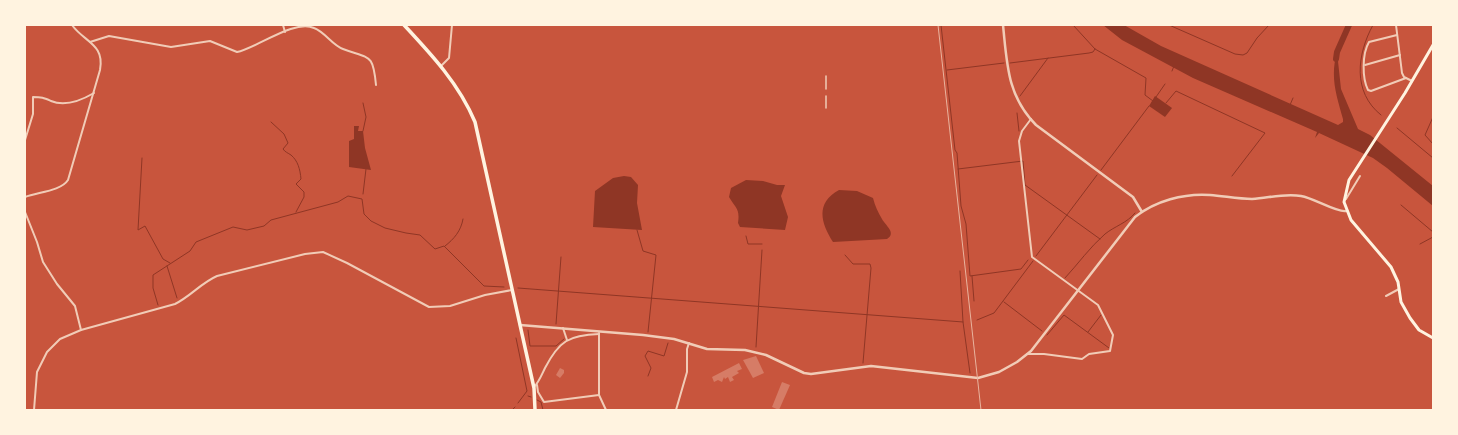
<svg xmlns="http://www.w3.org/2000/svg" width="1458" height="435" font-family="Quicksand,sans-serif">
<rect width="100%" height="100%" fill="#c8553d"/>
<g fill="#8f3625">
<path d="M1103,25H1124L1161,46L1338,125L1343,122V119C1336,94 1330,77 1337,52L1341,89L1358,129L1370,135L1433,186V206L1387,168L1373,158L1319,133L1315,138L1317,132L1193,78L1122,40Z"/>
<polygon points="1155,96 1172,108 1165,117 1149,106"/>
<polygon points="354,126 359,126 358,131 363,131 365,148 371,170 349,167 349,141 354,139"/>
<polygon points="624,176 631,177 638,185 637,203 642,230 593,227 595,191 613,178"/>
<path d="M746,180L763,181L777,185H785L781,196L788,217L785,230L740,227L738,223C740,208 736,209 729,197L731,188Z"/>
<path d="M839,190L857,191L873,198C875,206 878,212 882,219C885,225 897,233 887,239L833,242C821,223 815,203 839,190Z"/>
</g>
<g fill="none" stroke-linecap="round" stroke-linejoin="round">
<g stroke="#8f3625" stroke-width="1">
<polyline points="941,25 955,150 957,153 961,206 966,224 970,276 1021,269 1028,260"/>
<polyline points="1073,25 1095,49 1146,78 1145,95 1153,101"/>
<polyline points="1169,25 1235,54 1243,55 1247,53 1257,38 1269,25"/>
<polyline points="1279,25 1285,25"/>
<path d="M1373,25C1357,54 1352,92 1381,115"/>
<polyline points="1010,63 1089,53 1093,52 1095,49"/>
<polyline points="947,70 1004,63"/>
<polyline points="1172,71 1174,66"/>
<polyline points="1020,96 1048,58"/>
<polyline points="1156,97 1165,84"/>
<polyline points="1166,103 1176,91 1265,133 1232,176"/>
<polyline points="1290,105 1293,98"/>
<polyline points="1017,113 1019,131"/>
<polyline points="1433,117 1425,135 1433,144"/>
<path d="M271,122L284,134L288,143L283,149C285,152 288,153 291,155C298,161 300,169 301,179L296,184L304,192V197L296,212"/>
<polyline points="1397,128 1433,158"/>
<polyline points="363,131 366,117 363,103"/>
<polyline points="142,158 138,230 145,226 163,259 170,263"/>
<polyline points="958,169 1023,161 1025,185 1100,239"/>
<polyline points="1101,170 1149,106"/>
<polyline points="363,194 366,169"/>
<polyline points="1401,205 1433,232"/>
<polyline points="637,230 643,251 656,255 648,332"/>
<polyline points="746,236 748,244 762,244"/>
<polyline points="1420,244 1433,237"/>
<path d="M445,246C454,239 461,231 463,219"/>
<polyline points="845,255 853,264 870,264 871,268 863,363"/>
<polyline points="1036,256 1097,175"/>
<polyline points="167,266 177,298"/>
<polyline points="960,271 963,322 970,373"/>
<polyline points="972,276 974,301"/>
<path d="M1065,278C1078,264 1090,247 1105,234C1115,226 1127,223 1135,213"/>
<polyline points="518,288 963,322"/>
<polyline points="1004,302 1042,331"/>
<polyline points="158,305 153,288 153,275 190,251 196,242 233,227 247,230 264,226 271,220 338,202 348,196 362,199 364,214 371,221 385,228 406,233 420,235 435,249 444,246 484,286 504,287"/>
<polyline points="977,320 994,313 1033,261"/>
<polyline points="556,324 561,257"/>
<polyline points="528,330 530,346 556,346 564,339"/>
<polyline points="1088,332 1101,315"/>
<polyline points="1047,335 1064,315 1109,348"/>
<polyline points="516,338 527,391 518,403"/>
<polyline points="756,347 762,250"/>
<polyline points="648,376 651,368 645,356 648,351 664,356 668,343"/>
<polyline points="528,396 531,397"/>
<polyline points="537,400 541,402 543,410"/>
<polyline points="512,410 515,407"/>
</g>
<polyline stroke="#8f3625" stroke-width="6" points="1336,59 1337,52 1349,25"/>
</g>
<g fill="#d67c66">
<polygon points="756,356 764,373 753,378 743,360"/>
<polygon points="739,363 742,369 737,371 739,373 732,377 734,380 730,382 728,377 725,379 724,377 722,382 718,380 714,382 712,377"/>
<polygon points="560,368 564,370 564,373 560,378 556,375"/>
<polygon points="782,382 790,385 779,410 772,407"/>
</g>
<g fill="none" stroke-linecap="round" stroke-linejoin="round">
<g stroke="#f1ccb7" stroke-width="1.5">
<polyline points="826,76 826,89"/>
<polyline points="826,96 826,108"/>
</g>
<g stroke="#f1ccb7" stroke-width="2">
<polyline points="283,25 285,32"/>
<polyline points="1396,25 1402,73 1404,77 1412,81"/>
<path d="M1397,35L1369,42C1362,54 1362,78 1368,90L1371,91L1406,78"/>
<path d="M90,42L109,36L171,47L210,41L237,52C257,48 294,19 314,28C325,32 332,45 343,49C370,59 373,53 376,85"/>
<polyline points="1365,65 1400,55"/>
<polyline points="441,66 449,58 452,25"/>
<path d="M25,140L33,114V97C42,97 44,98 51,101C65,107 82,100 94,93"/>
<path d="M25,197C38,192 61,191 68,180L100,70C105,44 84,42 72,25"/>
<polyline points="1346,199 1360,176"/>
<polyline points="25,212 37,242 43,262 57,284 75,306 81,330"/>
<polyline points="1386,296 1399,289"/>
<polyline points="563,328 567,340"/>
<polyline points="599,333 599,395 606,410"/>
<polyline points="1027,354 1044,354 1082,359 1089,354 1110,351 1113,335 1098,305 1032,257 1019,141 1022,131 1031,119"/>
<polyline points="537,385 538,392 544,402 599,395"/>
<path d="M534,387C539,382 542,374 545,368C559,341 569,335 599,334"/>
<path d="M34,410L37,372L47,352L60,339L81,330L175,304C191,296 201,283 217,276L305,254L323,252L347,263L429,307L450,306L485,295L512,290"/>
<polyline points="676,410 687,372 687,349 689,343"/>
</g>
<g stroke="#f1ccb7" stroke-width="2.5">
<path d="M1003,25C1007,63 1007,96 1036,125L1133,197L1142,212"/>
<path d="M520,325L643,335L674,339L707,349L745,350L766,355L804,373L811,374L871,366L978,378L999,372L1017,362L1031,351L1135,217C1155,201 1184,193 1210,195C1224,196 1238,199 1252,199C1269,198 1284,193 1301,196C1314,198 1337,213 1346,211"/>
</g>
<polyline stroke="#fff3e0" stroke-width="3" points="1433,45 1405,93 1349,180 1344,202 1351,220 1391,267 1398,282 1401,302 1410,318 1419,330 1433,338"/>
<path stroke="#fff3e0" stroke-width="3.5" d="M404,25C432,55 459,84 475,122L534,388L535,410"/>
<polyline stroke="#e9b49f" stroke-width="1" points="938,25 981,410"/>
</g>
<rect width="1458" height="435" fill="none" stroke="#fff3e0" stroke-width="52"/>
</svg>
